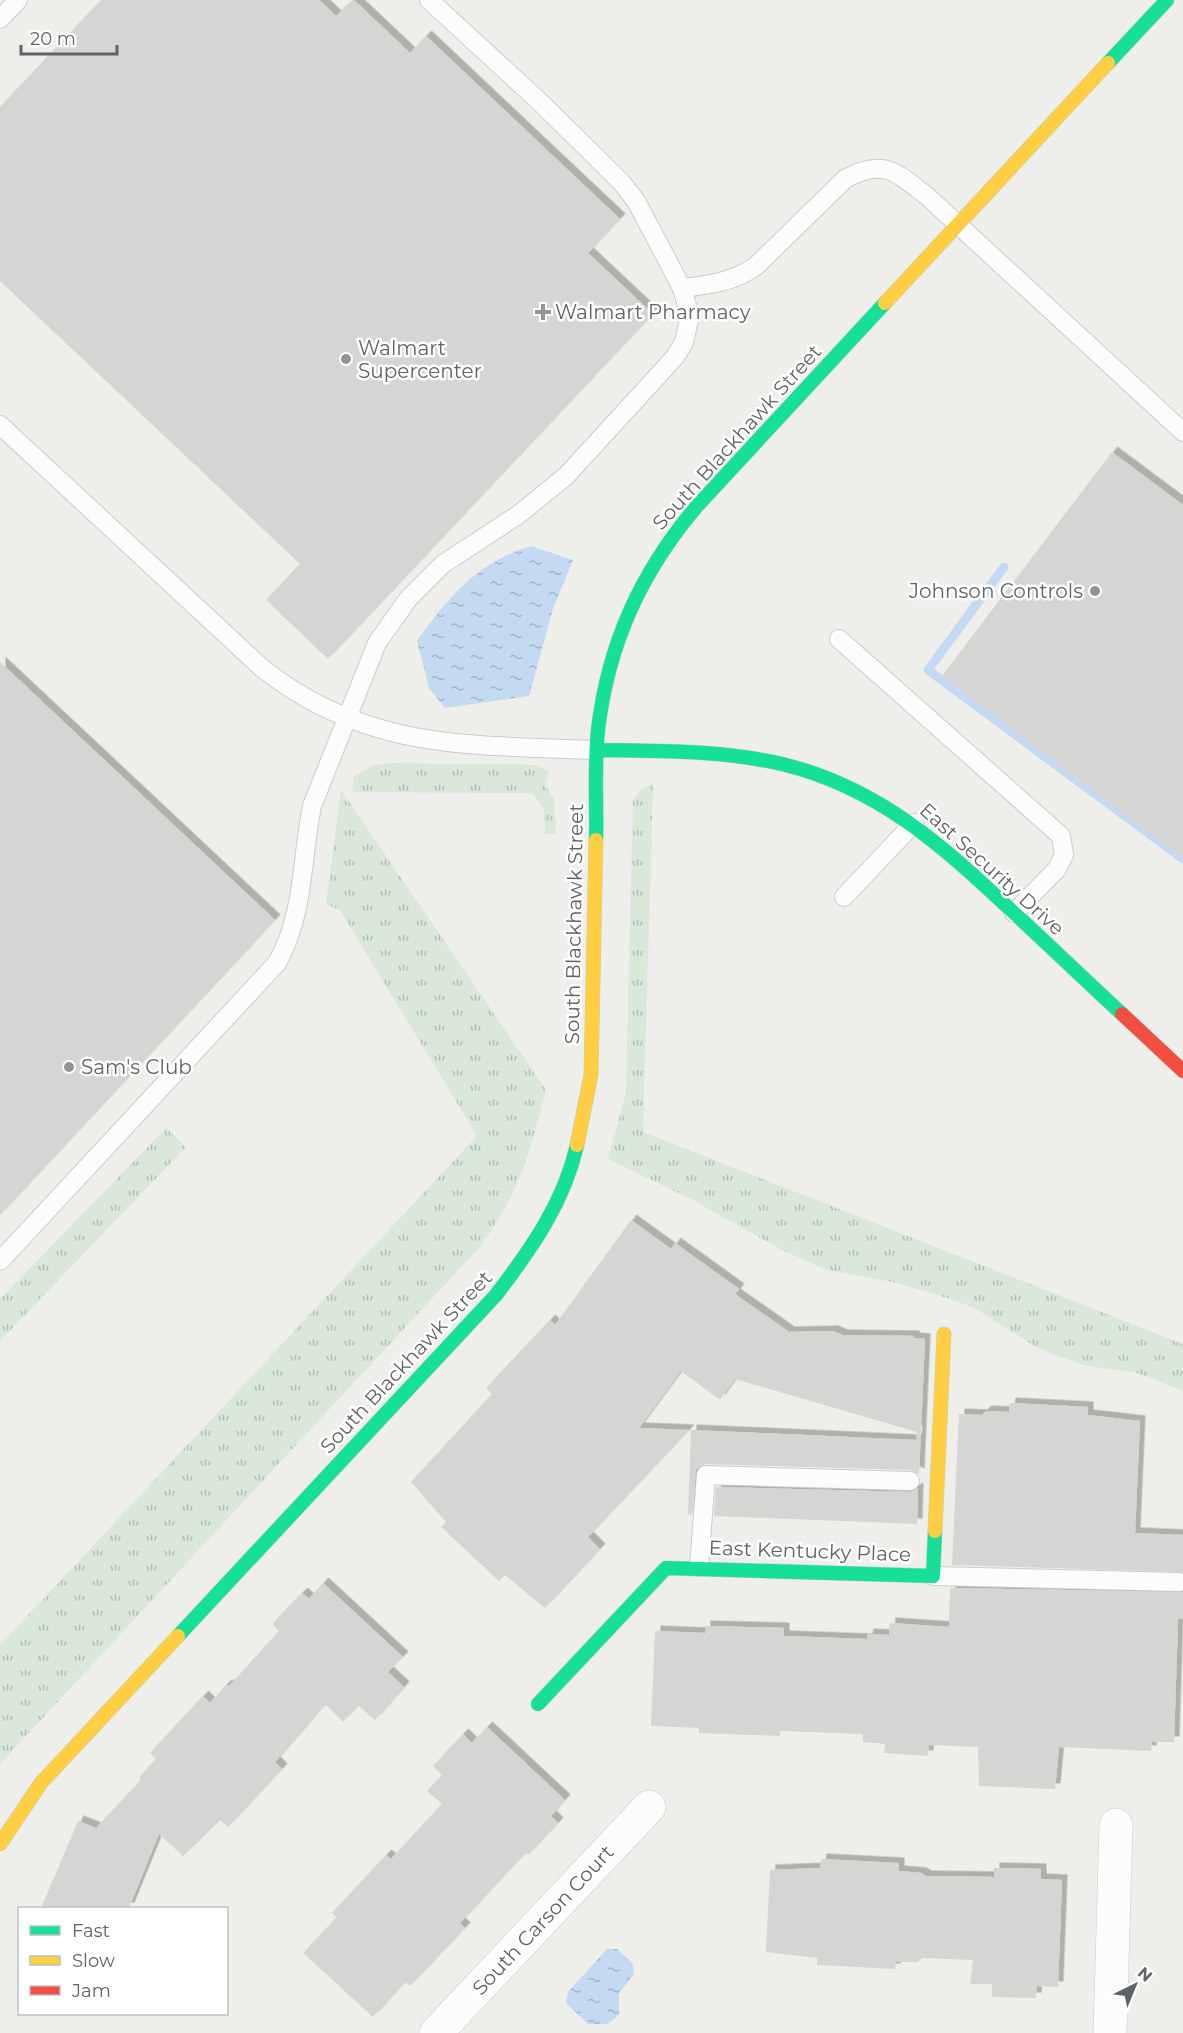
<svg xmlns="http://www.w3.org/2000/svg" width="1183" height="2033" font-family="Montserrat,sans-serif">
<defs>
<pattern id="grass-tufts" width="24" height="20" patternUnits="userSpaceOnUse" patternTransform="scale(1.5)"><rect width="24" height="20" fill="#d9e8d9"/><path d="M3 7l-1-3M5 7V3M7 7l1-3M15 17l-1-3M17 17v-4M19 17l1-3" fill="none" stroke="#b3bfb4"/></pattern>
<pattern id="water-ripples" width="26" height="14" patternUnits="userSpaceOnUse" patternTransform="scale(1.5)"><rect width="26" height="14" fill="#c4daf3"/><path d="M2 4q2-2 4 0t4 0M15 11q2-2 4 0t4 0" fill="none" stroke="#a2b4c9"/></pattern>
<filter id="shadow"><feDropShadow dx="5.5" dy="-5.5" stdDeviation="0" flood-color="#0004"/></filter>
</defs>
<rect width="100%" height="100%" fill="#eeeeea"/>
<g fill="url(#grass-tufts)">
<polygon points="390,763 537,765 549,772 545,785 554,799 556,834 545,834 544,809 532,793 352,792 354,777 372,766"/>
<polygon points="653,784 643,1132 1183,1344 1183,1391 1137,1373 1088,1366 1055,1355 1036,1347 973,1307 938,1295 893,1282 827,1270 780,1249 693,1200 608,1159 626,1092 633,800 641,789"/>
<path d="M341,790L546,1090C530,1153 518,1197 478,1249L0,1764V1645L477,1136L340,910L326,904Z"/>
<polygon points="166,1128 186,1147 0,1341 0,1299"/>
</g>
<g fill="url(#water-ripples)">
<path d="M531,546L573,560L553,609L529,696L445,708L429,688L417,641C448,597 478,562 531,546Z"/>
<polygon points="607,1949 617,1949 633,1964 634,1974 619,1993 619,2015 608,2024 588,2024 566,2003 568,1992"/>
</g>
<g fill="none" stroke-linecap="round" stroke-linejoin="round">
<polyline stroke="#c4daf3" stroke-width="9" points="1004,567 928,670 1183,859"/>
</g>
<g fill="#d5d5d3" filter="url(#shadow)">
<polygon points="101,0 319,0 336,16 354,0 410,53 426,36 620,219 588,253 653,314 328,659 266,600 300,564 0,281 0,107"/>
<polygon points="1112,452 1183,505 1183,859 942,676"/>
<polygon points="0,662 275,920 0,1215"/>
<polygon points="631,1220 671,1249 675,1243 739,1289 735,1294 789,1332 833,1331 842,1335 914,1336 914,1338 925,1339 919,1474 910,1470 706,1464 696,1469 692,1515 688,1514 691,1430 916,1440 917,1432 735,1379 720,1400 681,1371 639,1428 689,1430 588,1537 600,1549 545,1608 505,1575 499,1581 441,1527 446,1522 411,1482 492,1394 486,1388 550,1320 555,1325"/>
<polygon points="1010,1403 1088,1407 1088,1415 1140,1421 1135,1533 1183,1535 1183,1572 952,1565 959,1414 982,1415 986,1411 1009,1412"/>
<polygon points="716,1487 910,1492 918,1488 917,1524 714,1516"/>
<polygon points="323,1583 403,1657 388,1672 404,1687 375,1720 358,1705 343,1722 325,1704 275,1762 282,1769 228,1827 220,1820 183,1856 159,1834 129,1908 41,1908 78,1821 96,1828 140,1781 140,1776 156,1759 150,1753 203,1696 210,1703 225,1686 230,1685 279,1631 272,1624 302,1593 309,1599"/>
<polygon points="950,1588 1183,1592 1183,1619 1178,1619 1174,1742 1152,1742 1151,1751 1059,1747 1055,1789 979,1786 978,1747 929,1745 928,1756 884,1753 885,1744 863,1742 863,1734 780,1731 780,1736 699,1733 699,1728 651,1726 655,1631 705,1633 705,1626 784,1628 784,1636 867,1639 868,1634 889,1635 890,1623 949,1627"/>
<polygon points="487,1727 565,1800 551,1816 558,1823 528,1855 525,1853 460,1923 465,1928 410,1986 405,1982 373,2017 303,1953 337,1917 332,1913 386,1855 391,1859 442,1804 427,1791 442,1775 433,1766 463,1734 472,1743"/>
<polygon points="821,1859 899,1863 899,1871 921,1873 926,1876 994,1877 994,1868 1041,1869 1041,1879 1062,1880 1058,1987 1037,1986 1036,1998 992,1997 992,1984 970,1984 973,1960 922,1958 918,1962 896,1962 895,1969 817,1965 817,1958 766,1952 770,1870 820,1868"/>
</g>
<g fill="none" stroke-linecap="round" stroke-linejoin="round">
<defs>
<g id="lane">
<polyline points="0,19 18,0"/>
<path d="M682,288C709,285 733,282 756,266L845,179C884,157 897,173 928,197L1183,432"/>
<path d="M0,425L262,668C366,751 472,745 597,750"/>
<polyline points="839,639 1061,836 1064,855 1057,869 1014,913"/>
<polyline points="844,897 914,823"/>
<path d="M0,1261L277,963C305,913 301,860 312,806L377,643L408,599L443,564L518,515L566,476L675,357L684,342L690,316L682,288L636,201L622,183L540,102L429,0"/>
<polyline points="699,1567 706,1475 910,1481"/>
<polyline points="933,1576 1179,1582"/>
</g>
<g id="street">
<polyline points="436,2033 649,1807"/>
<polyline points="1110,2033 1116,1825"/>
</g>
<g id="fast">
<polyline points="1108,63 1167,0"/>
<path d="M597,750C658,751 722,750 782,764C878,787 943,846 1012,911C1049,945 1085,980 1122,1014"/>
<path d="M596,840C597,804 594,766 598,730C608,644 641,572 697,506L885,303"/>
<path d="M178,1636L496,1295C531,1249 564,1203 577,1145"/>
<polyline points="538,1704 666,1568 933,1576 935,1531"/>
</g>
<g id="slow">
<polyline points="885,303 1108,63"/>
<polyline points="577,1145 591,1075 596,840"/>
<polyline points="935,1531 944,1334"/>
<polyline points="0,1844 41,1783 178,1636"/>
</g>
<polyline id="jam" points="1122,1014 1183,1071"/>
</defs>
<use href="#lane" stroke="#cbcccb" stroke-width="20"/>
<use href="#street" stroke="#cbcccb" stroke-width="34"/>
<use href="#fast" stroke="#cacaca" stroke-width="15"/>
<use href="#slow" stroke="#cacaca" stroke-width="15"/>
<use href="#jam" stroke="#cacaca" stroke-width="15"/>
<use href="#lane" stroke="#fcfcfc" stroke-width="18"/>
<use href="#street" stroke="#fcfcfc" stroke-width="33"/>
<use href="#fast" stroke="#16e098" stroke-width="14"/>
<use href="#slow" stroke="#ffcf43" stroke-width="14"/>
<use href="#jam" stroke="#f24e42" stroke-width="14"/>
</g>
<g fill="#919395" stroke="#fff" stroke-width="2">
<path d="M540 303h6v6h6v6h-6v6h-6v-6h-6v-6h6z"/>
<circle cx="346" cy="359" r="6"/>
<circle cx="1095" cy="591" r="6"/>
<circle cx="69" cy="1067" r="6"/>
</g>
<g text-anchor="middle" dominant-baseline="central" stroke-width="5" stroke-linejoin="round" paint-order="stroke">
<g font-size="20" fill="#5f6267" stroke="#fff" text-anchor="start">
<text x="555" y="312">Walmart Pharmacy</text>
<text x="358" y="348">Walmart<tspan x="358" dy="23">Supercenter</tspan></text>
<text x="1083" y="591" text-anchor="end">Johnson Controls</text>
<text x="81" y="1067">Sam's Club</text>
</g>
<g font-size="20" fill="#5f6267" stroke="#fff">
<text transform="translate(737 437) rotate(-48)">South Blackhawk Street</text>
<text transform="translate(992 869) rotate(42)">East Security Drive</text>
<text transform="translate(574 924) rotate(-89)">South Blackhawk Street</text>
<text transform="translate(406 1362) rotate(-47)">South Blackhawk Street</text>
<text transform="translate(810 1551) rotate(2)">East Kentucky Place</text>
<text transform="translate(543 1920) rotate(-47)">South Carson Court</text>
</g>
</g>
<rect x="18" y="1907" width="210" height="108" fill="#ffffff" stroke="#bfc0c2" stroke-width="1.5"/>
<rect x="30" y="1926" width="30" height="9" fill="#16e098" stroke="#bfc0c2" stroke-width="1.5"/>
<text x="72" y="1937" font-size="18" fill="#5f6267">Fast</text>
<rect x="30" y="1956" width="30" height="9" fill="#ffcf43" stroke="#bfc0c2" stroke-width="1.5"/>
<text x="72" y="1967" font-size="18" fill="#5f6267">Slow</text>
<rect x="30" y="1986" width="30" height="9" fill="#f24e42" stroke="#bfc0c2" stroke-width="1.5"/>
<text x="72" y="1997" font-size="18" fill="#5f6267">Jam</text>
<g transform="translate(1135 1985) rotate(43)" stroke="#ffffff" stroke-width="4.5" paint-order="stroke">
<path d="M0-4.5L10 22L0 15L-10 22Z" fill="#5f6267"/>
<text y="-9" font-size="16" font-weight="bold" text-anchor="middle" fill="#5f6267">N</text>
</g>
<path d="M21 45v9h96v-9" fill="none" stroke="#5f6267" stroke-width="3"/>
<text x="30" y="45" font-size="18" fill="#5f6267" stroke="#ffffff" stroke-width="4.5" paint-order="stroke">20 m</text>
</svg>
